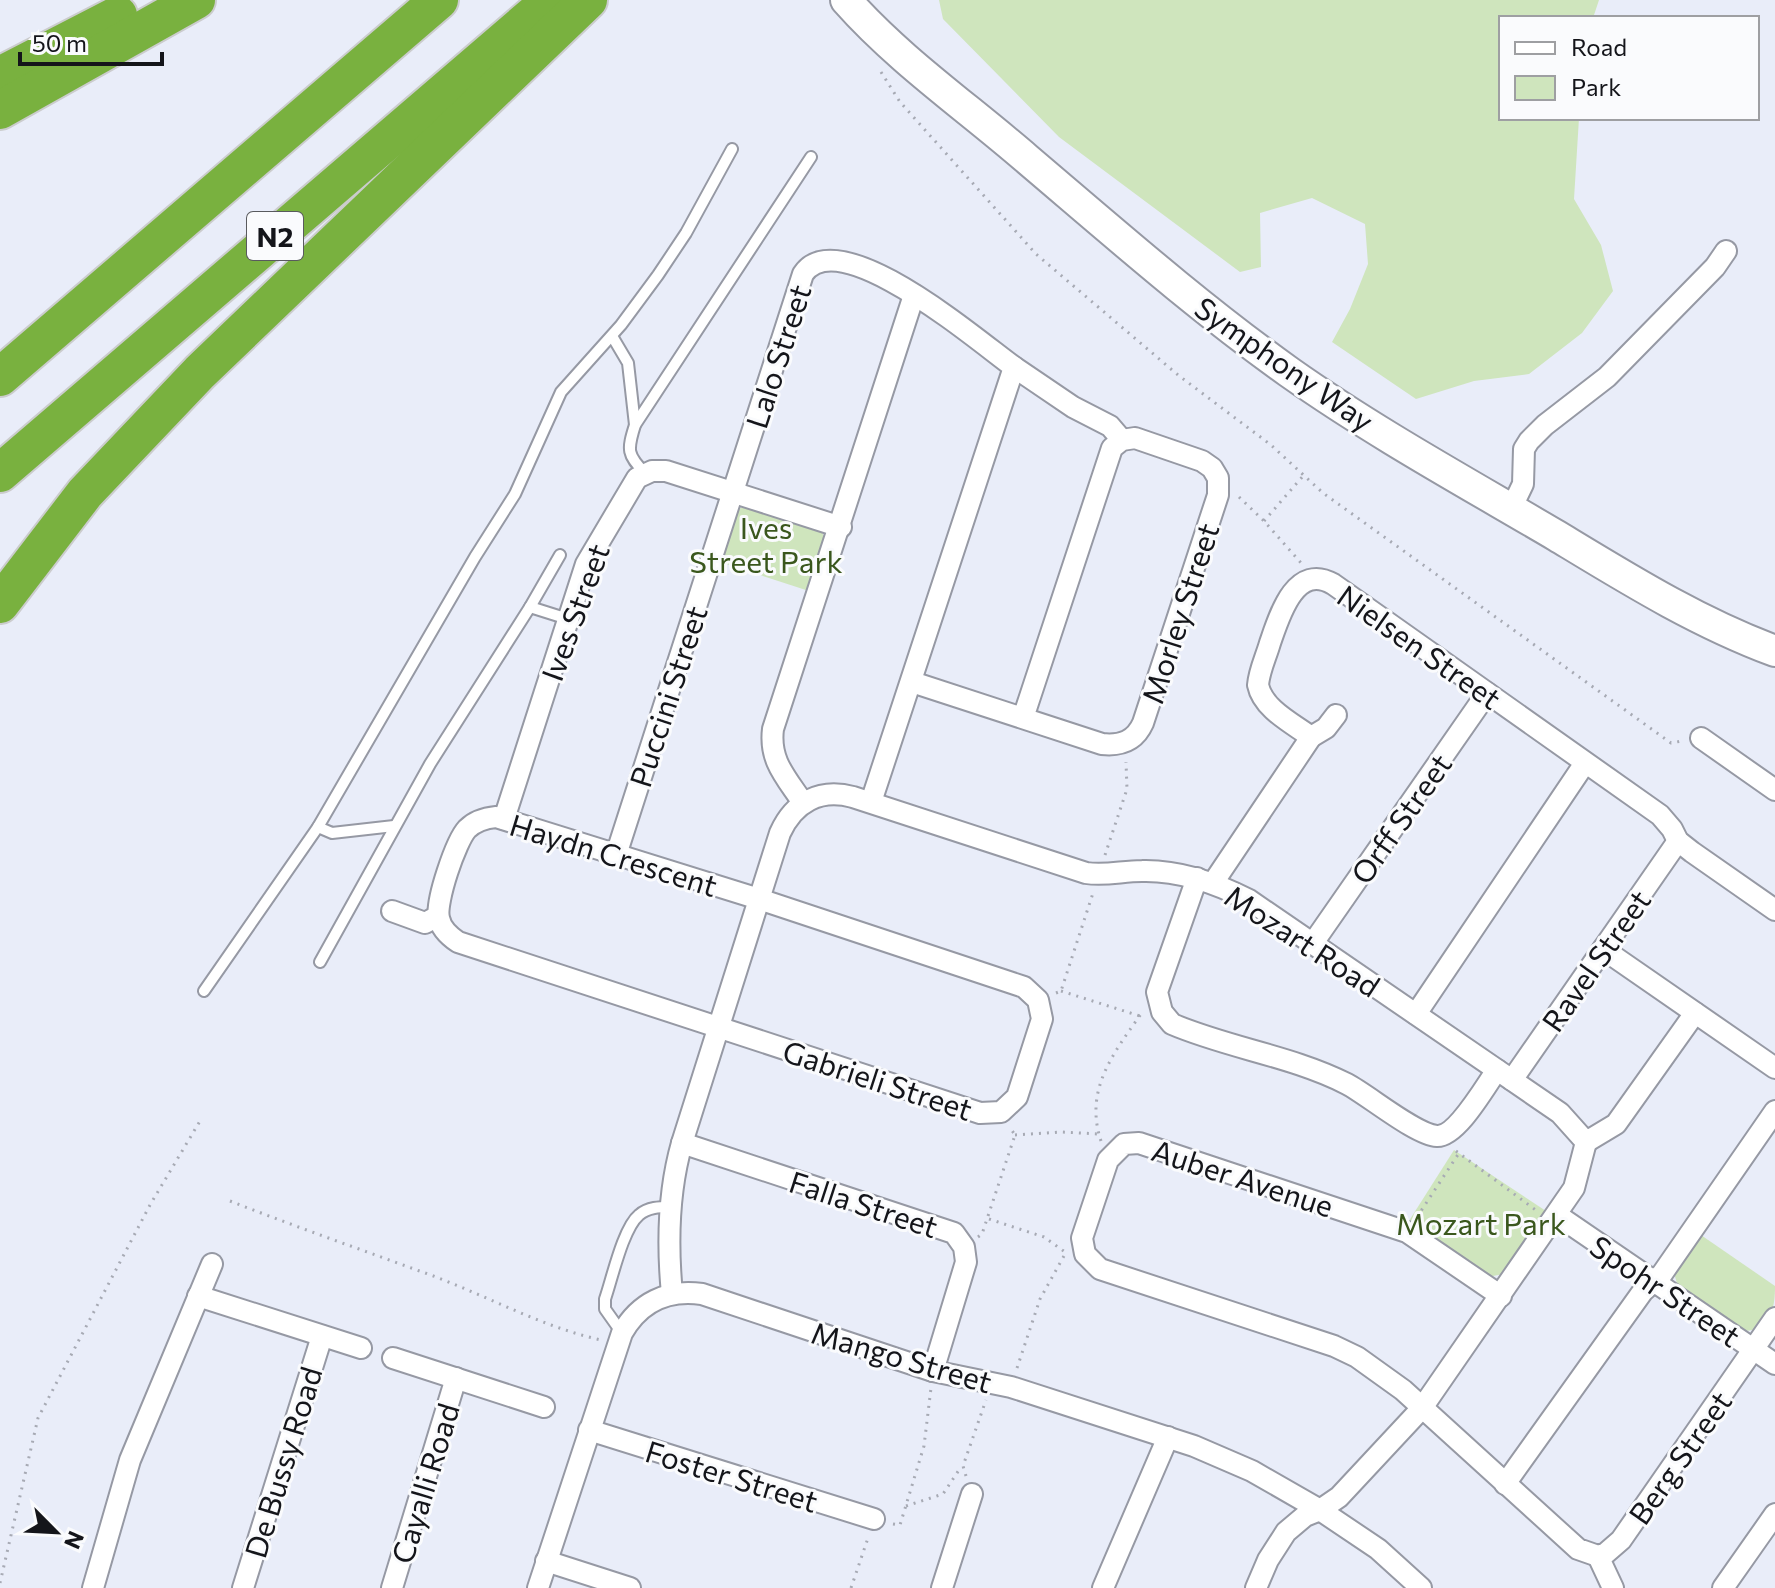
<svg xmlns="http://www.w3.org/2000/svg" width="1775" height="1588" font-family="Commissioner,sans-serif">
<rect width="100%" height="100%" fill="#e9edf9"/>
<g fill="#cfe5bd">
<polygon points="939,0 1599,0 1593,18 1501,18 1501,118 1579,118 1574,199 1601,245 1613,291 1582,333 1529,374 1474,381 1416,399 1332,342 1350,309 1368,264 1365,224 1312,198 1260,213 1261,267 1240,272 1059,137 943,19"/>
<polygon points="749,505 820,529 825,538 812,592 717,561 736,510"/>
<polygon points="1454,1150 1549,1213 1504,1274 1487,1277 1407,1224"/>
<path d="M1698,1233L1775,1286C1775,1308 1771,1329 1745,1331L1678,1287L1674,1273Z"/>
</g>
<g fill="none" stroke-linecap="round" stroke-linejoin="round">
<defs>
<g id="lane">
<polyline points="612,336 628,363 635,425"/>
<path d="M645,473C627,455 627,450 635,425L811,157"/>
<polyline points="530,607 568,619"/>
<polyline points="318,827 332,833 394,826"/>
<polyline points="320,962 430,764 530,607 560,555"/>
<polyline points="204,991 318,827 475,557 515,494 561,392 621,325 658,275 686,233 732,149"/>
<path d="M622,1333L605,1309V1299C612,1279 623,1228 639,1215C648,1207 660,1207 670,1207"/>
</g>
<g id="street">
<polyline points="1014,367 1073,407 1110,426 1122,440"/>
<polyline points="1511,509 1523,484 1524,449 1529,441 1545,425 1607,377 1715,267 1726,251"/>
<path d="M912,682L1102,744C1121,746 1135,741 1143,723L1218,495V478L1212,468L1202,461L1135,438L1122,440L1112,448L1023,718"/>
<polyline points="1311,737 1326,728 1336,715"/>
<polyline points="1701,738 1775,790"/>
<path d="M803,803C786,777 769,761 773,729L914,295"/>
<path d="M496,817L759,899L1024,987L1038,1000L1042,1019L1017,1097L1001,1112L980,1113L458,942C449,936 441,929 439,918C435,902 456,841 467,829C475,821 485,818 496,817Z"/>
<polyline points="504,819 586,564 637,478 652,471 666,471 841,527"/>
<path d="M616,855L803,274C839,221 979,342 1014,367L871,802"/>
<path d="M1197,878L1157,992L1162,1012L1172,1024C1228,1048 1292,1056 1347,1084C1368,1095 1416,1135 1437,1136C1457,1137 1486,1085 1497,1070"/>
<path d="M1213,883L1311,737C1292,723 1263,709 1258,685C1259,671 1266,657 1270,643C1279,617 1295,562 1333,584L1660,815L1672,829L1678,841L1692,852L1775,910"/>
<polyline points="392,911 425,923 438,916"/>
<polyline points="1313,943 1487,693"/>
<polyline points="1603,949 1775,1068"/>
<polyline points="1416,1014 1585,763"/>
<polyline points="1512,1080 1678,841"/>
<polyline points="1586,1142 1616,1124 1695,1013"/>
<polyline points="682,1143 954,1233 964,1247 966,1262 933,1371"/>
<polyline points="1557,1215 1775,1364"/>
<path d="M672,1294C667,1242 668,1192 682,1143L780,833C794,802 820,788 853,797L1086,873C1106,876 1122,871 1142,871C1180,870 1216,883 1249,900L1560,1113L1586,1142"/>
<polyline points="198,1296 361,1348"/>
<polyline points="1501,1296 1407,1232 1139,1143 1124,1144 1108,1160 1082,1238 1085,1254 1100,1269 1334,1346 1357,1357 1403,1390 1578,1549 1598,1556 1606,1553 1621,1540 1775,1318"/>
<polyline points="393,1358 544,1407"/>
<polyline points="589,1430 874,1519"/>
<polyline points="1505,1484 1643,1291 1662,1274 1775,1111"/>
<polyline points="1598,1556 1613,1588"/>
<polyline points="546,1561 630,1588"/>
<polyline points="93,1588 130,1460 212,1264"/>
<polyline points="243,1588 322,1336"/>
<polyline points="392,1588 456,1378"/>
<path d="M538,1588L622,1333C639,1303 667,1289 702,1294L933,1371L1011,1387L1194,1446L1252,1471L1320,1510L1378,1549L1421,1588"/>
<polyline points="942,1588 972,1494"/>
<polyline points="1103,1588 1168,1437"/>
<polyline points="1256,1588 1268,1560 1286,1532 1305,1516 1320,1510 1339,1497 1422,1408 1574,1188 1586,1142"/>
<polyline points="1723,1588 1775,1514"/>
</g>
<path id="secondary" d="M846,0C899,60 967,107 1027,159C1113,232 1198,307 1289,372C1374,432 1467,483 1557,536C1628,579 1697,622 1775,651"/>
<g id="highway">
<polyline points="0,76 118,15"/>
<polyline points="0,110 196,0"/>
<polyline points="0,377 439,0"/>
<polyline points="0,473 551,0"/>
<polyline points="0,604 85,493 200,372 588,0"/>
</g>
</defs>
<use href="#lane" stroke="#9699a4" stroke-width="14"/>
<use href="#street" stroke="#9699a4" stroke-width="24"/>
<use href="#secondary" stroke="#9699a4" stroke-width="34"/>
<use href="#highway" stroke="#cbcccd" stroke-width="42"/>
<g stroke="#a7aab4" stroke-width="3" stroke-dasharray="2 6" stroke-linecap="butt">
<polyline points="881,72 900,102 1036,254 1178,375 1271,445 1323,493 1671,743 1682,741"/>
<polyline points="1239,497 1264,521 1302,564"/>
<polyline points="1264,521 1303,476"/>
<polyline points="1105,855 1127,789 1126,762"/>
<polyline points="1061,991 1140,1016"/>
<polyline points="1056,993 1061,991 1093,893"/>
<polyline points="1015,1135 1061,1132 1099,1134"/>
<path d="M1101,1141C1084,1090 1113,1054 1141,1014"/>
<polyline points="1456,1151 1537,1211"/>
<path d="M230,1201C299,1228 368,1252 436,1277C491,1298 543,1327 601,1340"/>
<polyline points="1417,1217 1459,1153"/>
<polyline points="989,1219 1044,1237 1065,1252"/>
<polyline points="978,1237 982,1234 1015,1135 1011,1129"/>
<polyline points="1017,1368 1040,1299 1065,1254"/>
<polyline points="966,1476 963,1466 986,1400"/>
<polyline points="906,1506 943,1494 961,1467"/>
<polyline points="893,1524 900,1525 924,1446 931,1388"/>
<polyline points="0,1583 38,1418 150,1205 200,1121"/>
<polyline points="851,1588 868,1538"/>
</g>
<use href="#lane" stroke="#fff" stroke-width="10"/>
<use href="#street" stroke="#fff" stroke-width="20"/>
<use href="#secondary" stroke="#fff" stroke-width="30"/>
<use href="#highway" stroke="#79b13f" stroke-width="38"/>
</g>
<g text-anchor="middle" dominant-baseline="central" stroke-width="6" stroke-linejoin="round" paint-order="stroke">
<rect fill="#fafbfd" stroke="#595a5e" stroke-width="2" x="247" y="212" width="56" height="48" rx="6"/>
<g font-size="28" font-weight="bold" fill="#14151a">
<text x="275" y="236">N2</text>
</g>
<g font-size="30" fill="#14151a" stroke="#fafbfd">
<text transform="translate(777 356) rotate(-72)">Lalo Street</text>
<text transform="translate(1285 363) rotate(35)">Symphony Way</text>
<text transform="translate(574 612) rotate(-70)">Ives Street</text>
<text transform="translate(1179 613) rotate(-72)">Morley Street</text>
<text transform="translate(1420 646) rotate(35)">Nielsen Street</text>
<text transform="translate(667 696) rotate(-72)">Puccini Street</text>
<text transform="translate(1400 818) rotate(-55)">Orff Street</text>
<text transform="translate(614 854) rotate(17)">Haydn Crescent</text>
<text transform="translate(1303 940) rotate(33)">Mozart Road</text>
<text transform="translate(1595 960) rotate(-55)">Ravel Street</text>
<text transform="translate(878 1079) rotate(18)">Gabrieli Street</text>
<text transform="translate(1243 1177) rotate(18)">Auber Avenue</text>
<text transform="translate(864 1203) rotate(18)">Falla Street</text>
<text transform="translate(1666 1290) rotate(34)">Spohr Street</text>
<text transform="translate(902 1356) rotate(16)">Mango Street</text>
<text transform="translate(1679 1457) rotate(-55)">Berg Street</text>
<text transform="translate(282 1462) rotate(-73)">De Bussy Road</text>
<text transform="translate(732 1475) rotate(17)">Foster Street</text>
<text transform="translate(424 1483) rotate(-73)">Cayalli Road</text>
</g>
<g font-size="30" fill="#3a571d" stroke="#fafbfd">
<text x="766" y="526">Ives<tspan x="766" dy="34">Street Park</tspan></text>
<text x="1481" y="1222">Mozart Park</text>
</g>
</g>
<rect x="1499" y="16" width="260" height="104" fill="#fafbfd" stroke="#9e9fa2" stroke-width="2"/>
<rect x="1515" y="42" width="40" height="12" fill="#ffffff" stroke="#9e9fa2" stroke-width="2"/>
<text x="1571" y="56" font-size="24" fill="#14151a">Road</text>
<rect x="1515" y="76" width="40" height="24" fill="#cfe5bd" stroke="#9e9fa2" stroke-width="2"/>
<text x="1571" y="96" font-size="24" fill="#14151a">Park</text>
<g transform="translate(56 1532) rotate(114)" stroke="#fafbfd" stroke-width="6" paint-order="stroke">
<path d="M0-6L14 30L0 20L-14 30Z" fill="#14151a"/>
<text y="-12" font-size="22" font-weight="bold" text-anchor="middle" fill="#14151a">N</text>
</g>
<path d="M20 52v12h142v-12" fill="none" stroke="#14151a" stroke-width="4"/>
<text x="32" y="52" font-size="24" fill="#14151a" stroke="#fafbfd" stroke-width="6" paint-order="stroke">50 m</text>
</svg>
